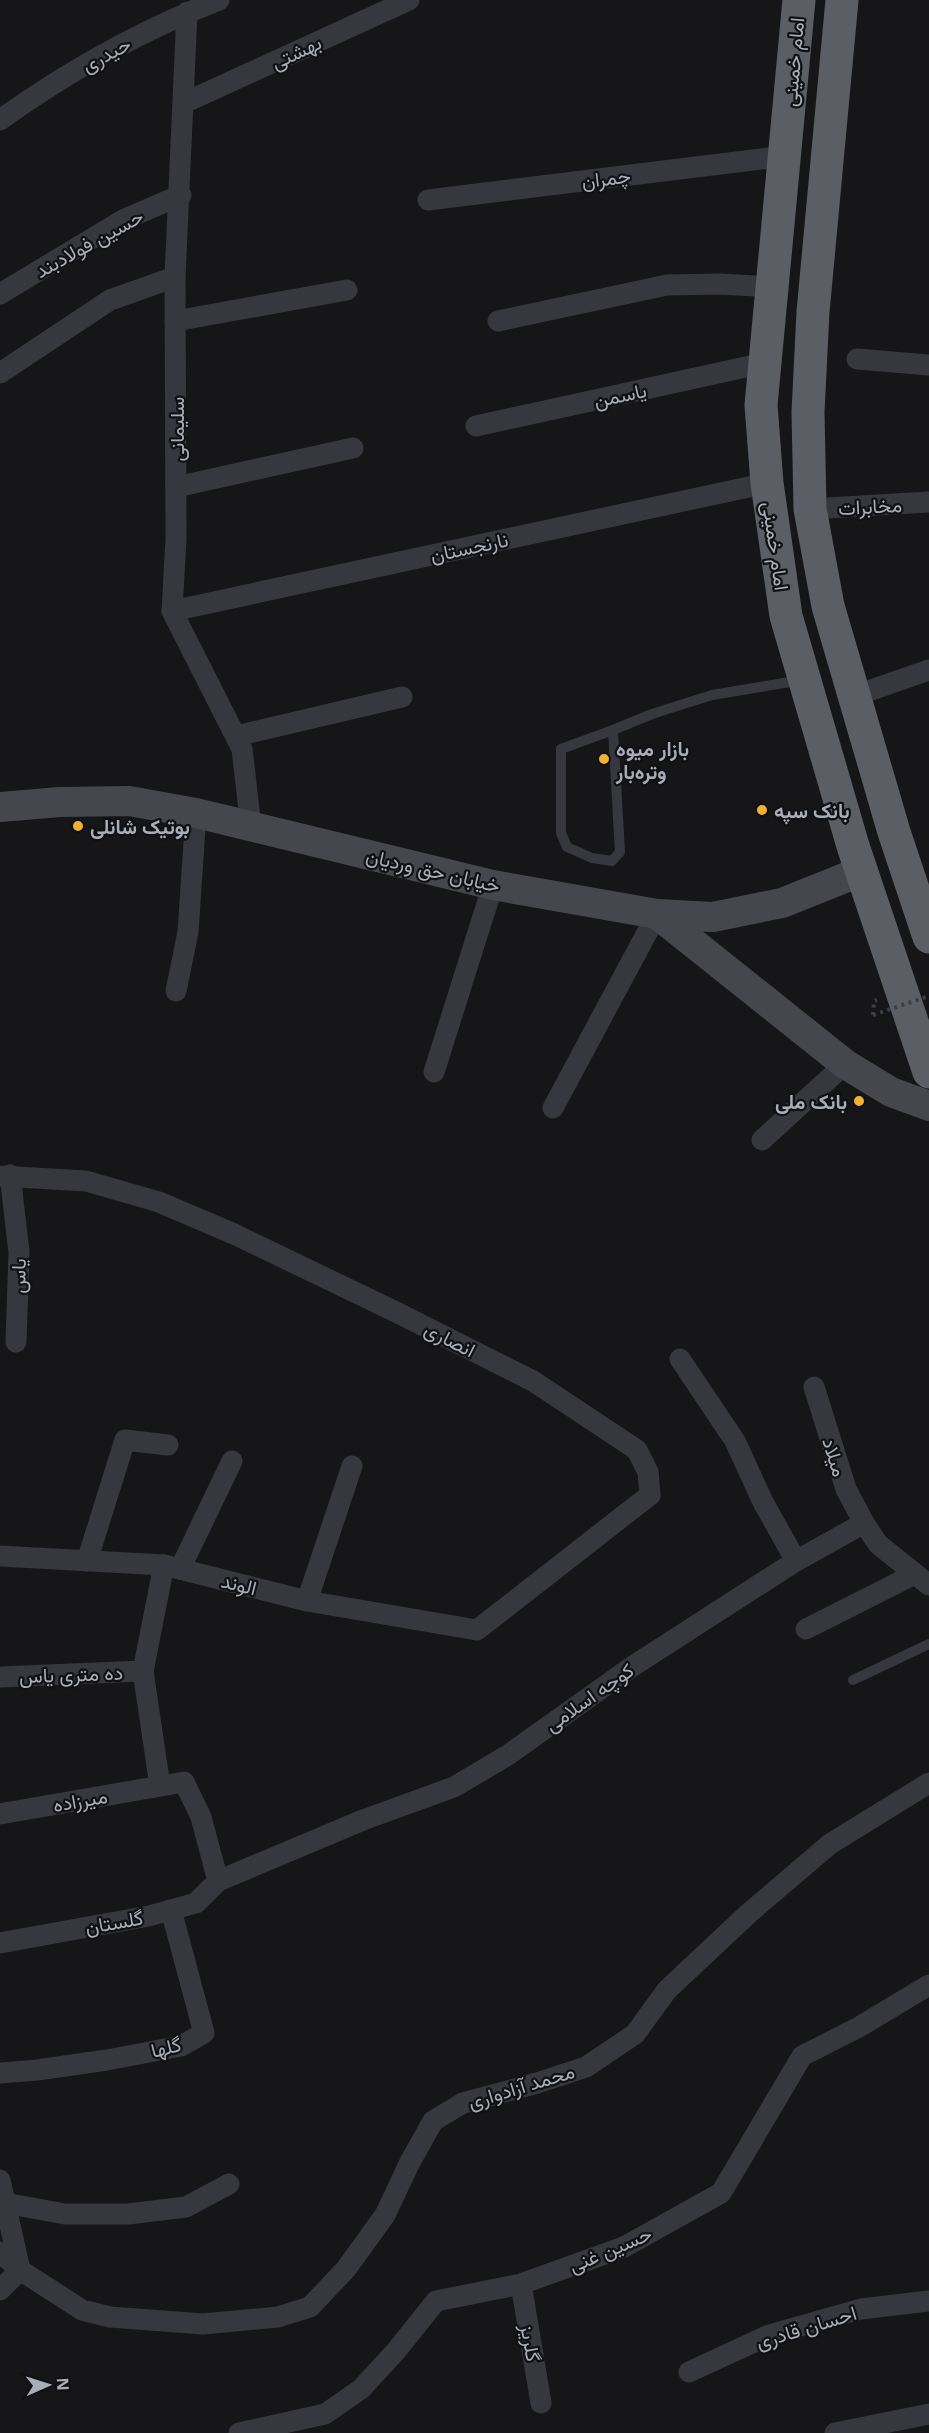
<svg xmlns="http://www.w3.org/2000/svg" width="929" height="2433" font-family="'Noto Sans',Vazirmatn,sans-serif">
<rect width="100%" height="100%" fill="#161618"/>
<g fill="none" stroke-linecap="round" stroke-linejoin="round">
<polyline stroke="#3d3f44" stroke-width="4" stroke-dasharray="3 4.5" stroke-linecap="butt" points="873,1015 874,1001 877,1000"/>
<g stroke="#37383d" stroke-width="10">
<polyline points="613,730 561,749 561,833 567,847 592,858 612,861 620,852 613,730 652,714 712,695 802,680"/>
<polyline points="853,1680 929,1644"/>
</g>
<g stroke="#37383d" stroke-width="21">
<polyline points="187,12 175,277 176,539 172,611 242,749 251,827"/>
<polyline points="184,103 409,0"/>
<path d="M0,120C67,72 142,30 219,0"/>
<polyline points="428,200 785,156"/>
<polyline points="0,294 123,220 181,195"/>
<polyline points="175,321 347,290"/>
<polyline points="498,321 667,285 720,284 772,287"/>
<polyline points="857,359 929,365"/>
<polyline points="0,373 110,300 175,277"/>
<polyline points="476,426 764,363"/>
<polyline points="176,487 353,448"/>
<polyline points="810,509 929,502"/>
<polyline points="172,611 767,483"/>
<polyline points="854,696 929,670"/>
<polyline points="236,736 402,697"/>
<polyline points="176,991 188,932 196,813"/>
<polyline points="434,1072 493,885"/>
<polyline points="553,1108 657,914"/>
<polyline points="762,1140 845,1064"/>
<polyline points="10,1175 19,1252 16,1342"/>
<polyline points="0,1176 86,1181 159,1202 234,1234 396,1312 533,1381 637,1450 648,1472 650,1495 477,1630 307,1601 164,1565 0,1556"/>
<polyline points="680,1359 735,1441 763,1502 796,1561"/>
<polyline points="814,1387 846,1489 864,1523"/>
<polyline points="87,1561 125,1440 168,1445"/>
<polyline points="180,1569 232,1461"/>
<polyline points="307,1601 352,1466"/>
<polyline points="806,1629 915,1574"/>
<polyline points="0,1677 143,1671"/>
<polyline points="160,1786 143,1671 164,1565"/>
<polyline points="0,1814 184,1782 201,1817 218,1881"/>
<polyline points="0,1943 149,1916 196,1903 218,1881 363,1820 454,1787 508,1755 633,1666 796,1561 864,1523 878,1544 929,1585"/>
<polyline points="0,2073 37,2070 107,2060 181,2046 204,2033 171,1910"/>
<polyline points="0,2180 20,2270"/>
<polyline points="5,2203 65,2214 128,2214 186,2207 229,2184"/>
<polyline points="0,2252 20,2270 82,2310 110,2317 203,2324 278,2317 310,2307 346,2269 385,2215 410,2162 433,2121 463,2103 537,2083 586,2067 635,2034 667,1990 748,1914 830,1844 929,1783"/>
<polyline points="521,2284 541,2403"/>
<polyline points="0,2290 20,2270"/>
<polyline points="689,2372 769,2335 861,2309 929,2301"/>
<polyline points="239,2433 325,2414 361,2389 396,2351 436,2301 521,2284 624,2247 721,2193 802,2056 859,2027 929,1985"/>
<polyline points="835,2433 929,2414"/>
</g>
<g stroke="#45474d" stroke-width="30">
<polyline points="0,807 60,802 129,801 196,813 493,885 657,914 713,917 782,903 862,871"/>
<polyline points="657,914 845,1064 891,1092 929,1106"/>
</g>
<g stroke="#5b5e65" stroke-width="33">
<polyline points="799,0 761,405 767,483 786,616 853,846 929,1072"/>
<polyline points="842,0 813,312 808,412 810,509 828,606 894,832 929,937"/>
</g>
<polyline stroke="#3d3f44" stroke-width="4" stroke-dasharray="3 4.5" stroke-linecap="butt" points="873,1015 929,996"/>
</g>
<g fill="#f2b134" stroke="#111113" stroke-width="2">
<circle cx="604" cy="759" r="6"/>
<circle cx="762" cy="810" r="6"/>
<circle cx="78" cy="826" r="6"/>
<circle cx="859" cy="1101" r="6"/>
</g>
<g text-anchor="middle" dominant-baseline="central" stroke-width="4.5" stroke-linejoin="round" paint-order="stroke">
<g font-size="20" fill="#a8adb8" stroke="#111113">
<text transform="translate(296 52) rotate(-25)">بهشتی</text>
<text transform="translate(106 54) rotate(-28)">حیدری</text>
<text transform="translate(793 62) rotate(-85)">امام خمینی</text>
<text transform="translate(606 178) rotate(-7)">چمران</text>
<text transform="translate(89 243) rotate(-29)">حسین فولادبند</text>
<text transform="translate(620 395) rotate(-12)">یاسمن</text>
<text transform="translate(176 429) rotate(-90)">سلیمانی</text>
<text transform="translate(870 506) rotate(-3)">مخابرات</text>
<text transform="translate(776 546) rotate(82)">امام خمینی</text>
<text transform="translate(469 547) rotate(-12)">نارنجستان</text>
<text transform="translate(433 870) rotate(13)">خیابان حق وردیان</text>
<text transform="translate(18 1276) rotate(-89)">یاس</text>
<text transform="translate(450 1339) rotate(27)">انصاری</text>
<text transform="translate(835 1457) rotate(73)">میلاد</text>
<text transform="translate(239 1584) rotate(14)">الوند</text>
<text transform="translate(71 1674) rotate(-2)">ده متری یاس</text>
<text transform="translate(589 1697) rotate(-35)">کوچه اسلامی</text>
<text transform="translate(80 1800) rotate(-10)">میرزاده</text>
<text transform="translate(114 1922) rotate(-10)">گلستان</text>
<text transform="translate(166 2047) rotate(-14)">گلها</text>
<text transform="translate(521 2086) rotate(-17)">محمد آزادواری</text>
<text transform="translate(610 2249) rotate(-23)">حسین غنی</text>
<text transform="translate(806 2327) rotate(-17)">احسان قادری</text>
<text transform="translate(531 2343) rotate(80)">گلریز</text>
</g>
<g font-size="20" font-weight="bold" fill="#a8adb8" stroke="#111113" text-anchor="start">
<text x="616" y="748">بازار میوه<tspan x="616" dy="23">وتره‌بار</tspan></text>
<text x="774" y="810">بانک سپه</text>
<text x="90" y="826">بوتیک شانلی</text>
<text x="847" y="1101" text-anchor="end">بانک ملی</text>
</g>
</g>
<g transform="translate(48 2385) rotate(87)" stroke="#111113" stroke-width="4.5" paint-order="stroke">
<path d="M0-4.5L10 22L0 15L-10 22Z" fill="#a8adb8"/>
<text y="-9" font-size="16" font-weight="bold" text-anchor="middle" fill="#a8adb8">N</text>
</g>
</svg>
